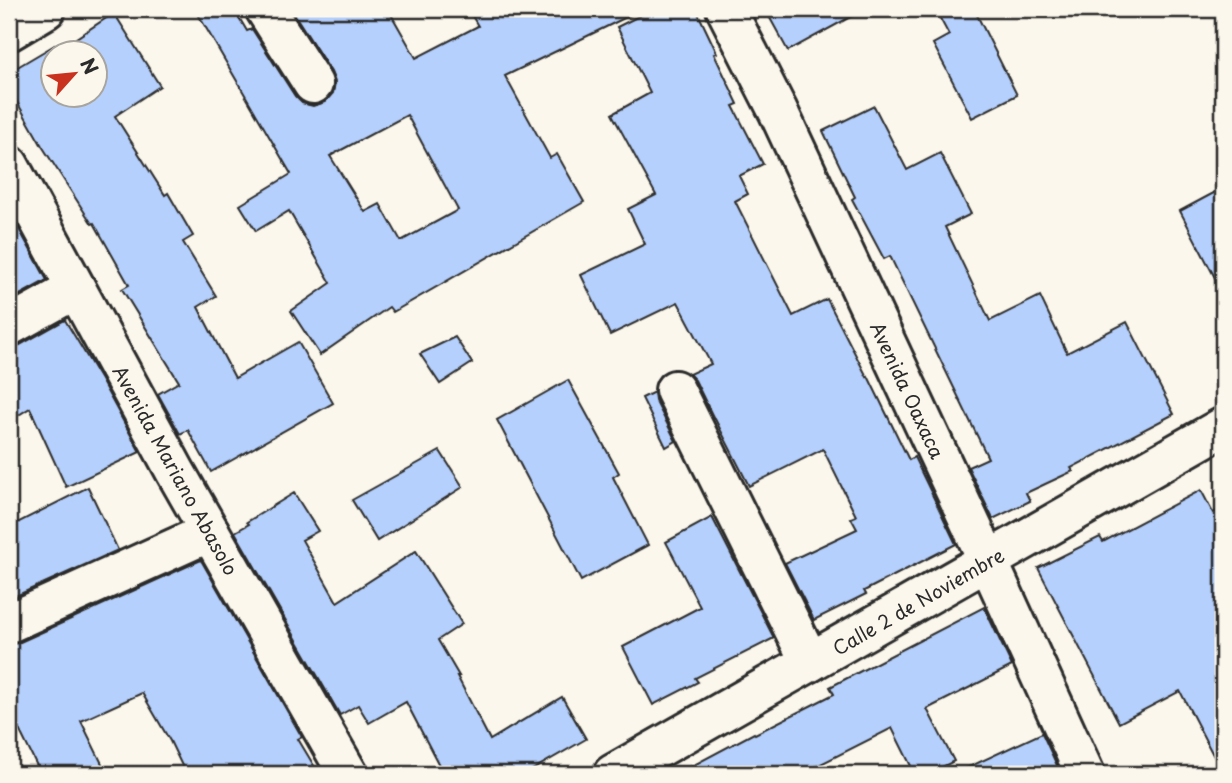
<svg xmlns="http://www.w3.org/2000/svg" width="1232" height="783" font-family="'Playpen Sans',sans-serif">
<rect width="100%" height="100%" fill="#fbf7ec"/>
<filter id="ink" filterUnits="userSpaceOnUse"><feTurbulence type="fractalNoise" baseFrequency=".0143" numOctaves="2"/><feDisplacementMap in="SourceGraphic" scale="14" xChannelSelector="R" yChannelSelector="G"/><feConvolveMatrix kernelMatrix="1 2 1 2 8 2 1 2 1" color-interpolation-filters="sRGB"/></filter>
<g filter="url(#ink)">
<g fill="#b5d0fd" stroke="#2b2b2b" stroke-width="2" fill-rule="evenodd">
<path d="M195,9H234L247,31L252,29L295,96L302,103L313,106L325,102L333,93L335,82L331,72L291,9H388L416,58L478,26L468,9H643L505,76L550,158L557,154L584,202L393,312L389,307L320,355L291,311L331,283L289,211L256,231L240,205L291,174ZM407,115L458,210L401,241L380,204L365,212L330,156Z"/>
<polygon points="653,9 696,9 717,53 714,54 738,104 733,106 763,164 739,176 748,194 735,201 793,316 827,299 867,377 868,376 909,460 914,457 956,544 864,591 866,594 814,620 785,563 857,529 851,518 856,516 823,449 749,486 715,419 714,419 695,380 689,374 711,364 678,302 610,335 581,275 645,244 628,209 656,195 612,114 650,93 617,27"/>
<polygon points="765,9 865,9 788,51"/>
<polygon points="935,9 974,9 1017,95 972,118 933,44 949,35"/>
<path d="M114,13L160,86L115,116L165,195L168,193L193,236L183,242L216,296L198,307L235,378L298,342L333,403L211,472L188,430L180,434L158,394L179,382L122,289L129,285L94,223L92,224L42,146L9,88V72L58,43L61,48ZM52,52H94V94H52Z"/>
<polygon points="874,106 907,170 940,153 971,214 945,227 990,321 1040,296 1067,353 1127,322 1174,414 1071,468 1073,471 1026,493 1030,501 993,519 968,467 988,458 890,256 884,259 852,199 855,197 823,131"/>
<polygon points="1223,188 1223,293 1180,211"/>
<polygon points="9,211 47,280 9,301"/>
<polygon points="65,320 101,380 140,452 66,487 30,408 9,421 9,348 20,345"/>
<polygon points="455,337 472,363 440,384 420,354"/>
<polygon points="568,380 619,473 613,477 648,545 581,581 497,420"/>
<polygon points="654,392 655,400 676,441 666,447 642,398"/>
<polygon points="440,451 463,487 377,541 352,500"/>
<polygon points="88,487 118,550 9,599 9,527"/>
<polygon points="1201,490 1213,513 1223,508 1223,774 1180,691 1119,723 1038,568 1100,537 1103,542"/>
<polygon points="294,493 318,531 302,540 337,602 416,551 462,624 438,640 459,676 457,676 490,740 562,697 586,739 525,774 433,774 441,769 406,702 369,723 358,705 340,715 235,532 249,524 247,522"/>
<polygon points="712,517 774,638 695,678 698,682 653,705 623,647 700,607 666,542"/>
<polygon points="201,560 302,737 298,739 319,774 186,774 170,741 142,693 81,721 107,774 41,774 9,709 9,645 18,643"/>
<polygon points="984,607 1012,666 927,709 954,761 929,774 915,774 892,728 801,774 677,774 754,733 755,734 834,694 830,687"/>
<polygon points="1042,733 1061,774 954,774"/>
</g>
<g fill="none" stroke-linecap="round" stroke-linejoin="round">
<defs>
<g id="street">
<polyline points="265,9 313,84"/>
<polyline points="726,9 778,111 988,561 1085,774"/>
<polyline points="9,31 46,9"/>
<polyline points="9,326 76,289"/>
<polyline points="675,390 810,662"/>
<polyline points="9,623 210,532"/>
</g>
<g id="secondary">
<polyline points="9,165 175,471 348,774"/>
<polyline points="613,774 1223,427"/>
</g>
</defs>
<use href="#street" stroke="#2b2b2b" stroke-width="44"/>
<use href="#secondary" stroke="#2b2b2b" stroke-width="44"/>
<use href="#street" stroke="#fbf7ec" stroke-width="38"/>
<use href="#secondary" stroke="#fbf7ec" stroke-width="38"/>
</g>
</g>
<g text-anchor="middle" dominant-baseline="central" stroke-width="6" stroke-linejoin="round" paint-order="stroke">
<g font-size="19" fill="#2b2b2b" stroke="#fbf7ec">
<text transform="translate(908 390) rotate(65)">Avenida Oaxaca</text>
<text transform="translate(176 470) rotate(61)">Avenida Mariano Abasolo</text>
<text transform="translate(918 601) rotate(-30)">Calle 2 de Noviembre</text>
</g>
</g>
<rect width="1232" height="783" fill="none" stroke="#fbf7ec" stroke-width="35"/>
<rect x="18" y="18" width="1197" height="748" fill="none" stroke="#2b2b2b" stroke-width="2.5" filter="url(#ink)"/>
<g transform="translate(74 74) rotate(63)"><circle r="33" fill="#fbf7ec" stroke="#a8a59f" stroke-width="2"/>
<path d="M0-5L12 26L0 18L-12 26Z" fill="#c8321e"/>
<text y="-10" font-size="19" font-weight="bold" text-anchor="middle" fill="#2b2b2b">N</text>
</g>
</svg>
